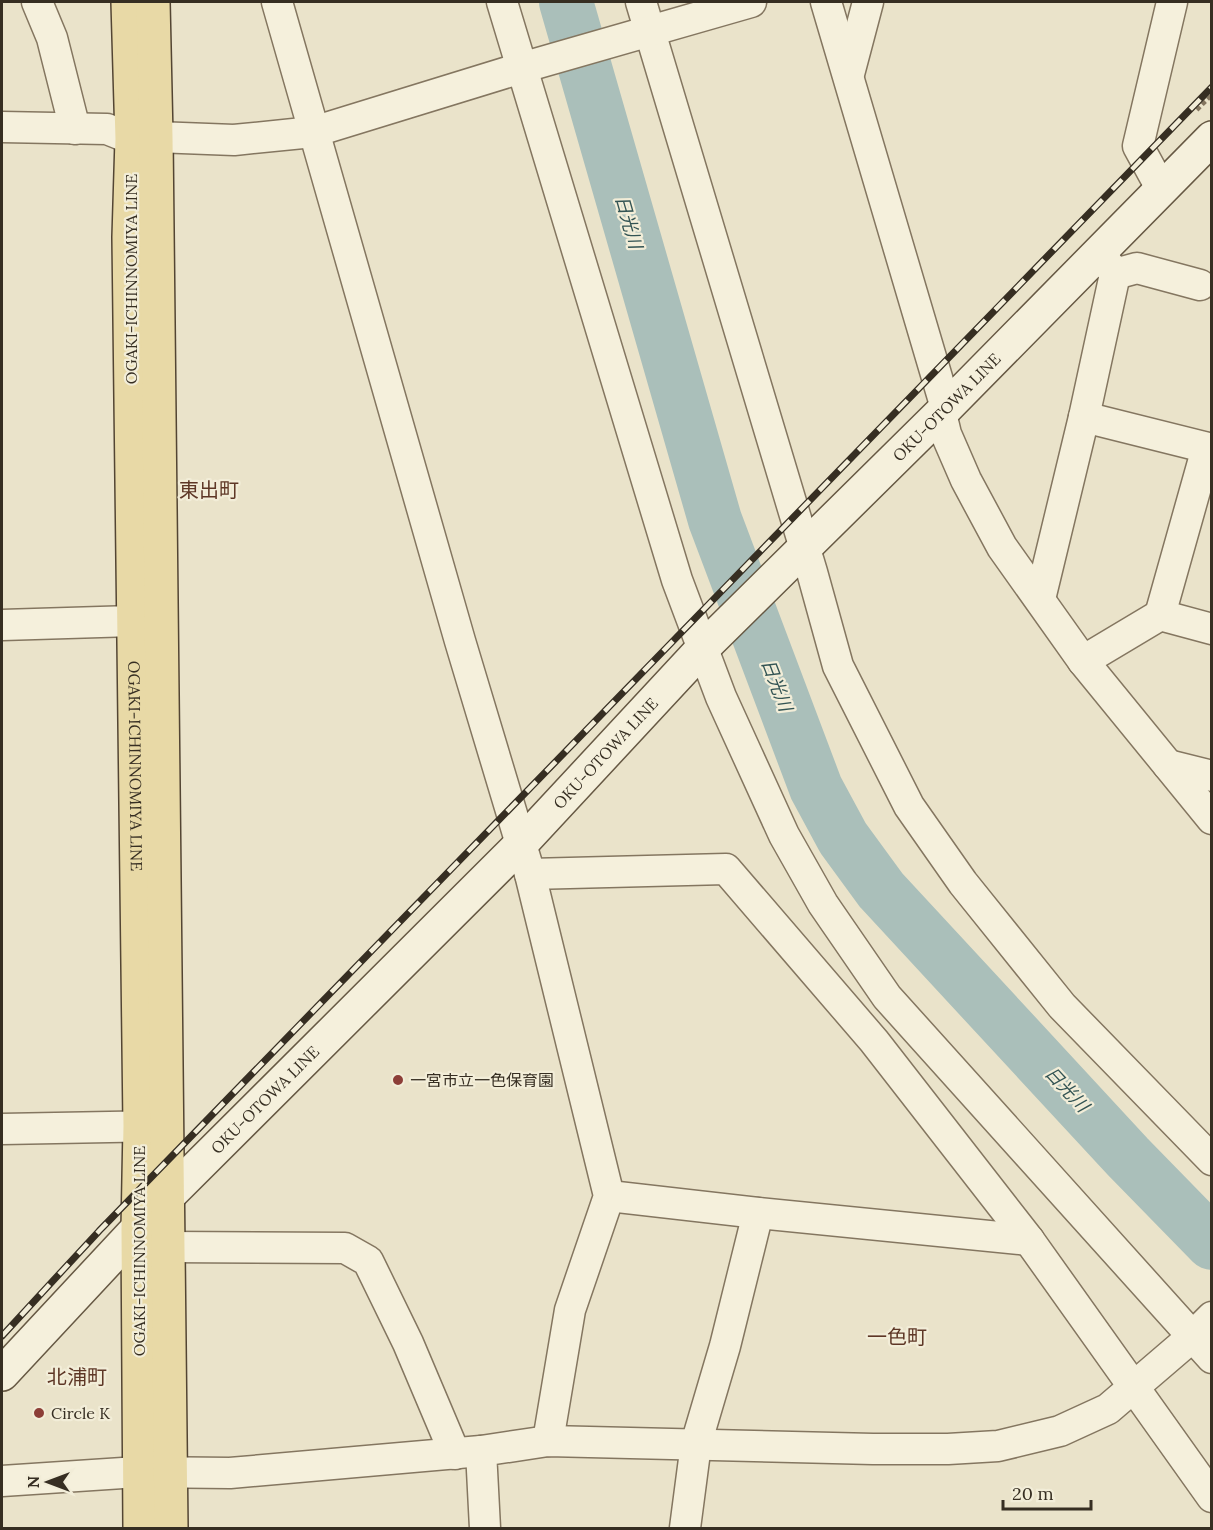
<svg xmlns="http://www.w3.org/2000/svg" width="1213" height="1530" font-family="Lora,'Noto Sans JP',serif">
<rect width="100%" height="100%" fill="#eae3ca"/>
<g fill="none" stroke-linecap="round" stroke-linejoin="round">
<polyline stroke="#aabfba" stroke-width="54" points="566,2 715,520 816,788 843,838 881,890 1128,1157 1212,1243"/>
<defs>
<g id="minor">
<polyline points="37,2 52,38 75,129"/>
<polyline points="277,2 460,641 530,874 609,1196 570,1310 548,1441"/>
<polyline points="502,2 677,580 721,697 784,835 823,904 887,997 1212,1358"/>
<polyline points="641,2 812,572 838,666 909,806 963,883 1062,1006 1212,1160"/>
<polyline points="826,2 946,408"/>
<polyline points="849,74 868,2"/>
<polyline points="2,127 107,129 132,139 156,137 234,140 313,132 521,68 751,2"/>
<polyline points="1161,188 1138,146 1172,2"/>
<polyline points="1115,274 1137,268 1200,285"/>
<polyline points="941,413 946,434 966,480 1002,547 1083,661 1212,819"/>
<polyline points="1084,417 1212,449"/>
<polyline points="1040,599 1084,417 1115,274 1099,252"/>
<polyline points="1160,615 1207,448"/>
<polyline points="2,625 133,621 157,625"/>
<polyline points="1083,661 1160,615 1212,629"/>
<polyline points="1168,765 1212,776"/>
<polyline points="530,874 726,869 874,1041 1029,1240 1212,1497"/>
<polyline points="2,1129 163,1126"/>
<polyline points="609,1196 758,1213 1029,1240"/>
<polyline points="167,1247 345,1248 368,1261 408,1343 455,1454"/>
<polyline points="2,1481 138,1472 230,1473 481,1451"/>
<polyline points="485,1528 481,1451 548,1441 873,1449 948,1449 998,1446 1060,1431 1108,1409 1192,1337 1212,1317"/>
<polyline points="685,1528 696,1444 725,1346 758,1213"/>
</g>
<g id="secondary">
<path id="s1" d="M2,1374L167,1197L521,844L704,647L941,413L1212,138"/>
</g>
<g id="primary">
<path id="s2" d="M128,2L132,139L129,237L140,1126L138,1229L140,1528"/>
<polyline points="153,2 156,137 171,1528"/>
</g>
</defs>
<use href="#minor" stroke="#847660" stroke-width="33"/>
<use href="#secondary" stroke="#665843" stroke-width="36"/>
<use href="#primary" stroke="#534533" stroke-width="36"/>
<polyline stroke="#847660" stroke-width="4" stroke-dasharray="4.5 3" stroke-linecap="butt" points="1197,110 1212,95"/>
<use href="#minor" stroke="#f5f0dc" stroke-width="30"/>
<use href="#secondary" stroke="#f5f0dc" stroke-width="33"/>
<use href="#primary" stroke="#e8d9a6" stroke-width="33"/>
<defs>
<polyline id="rail" points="2,1336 99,1231 1212,87"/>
</defs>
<use href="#rail" stroke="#362e22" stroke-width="7"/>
<use href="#rail" stroke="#f2edd8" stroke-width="4.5" stroke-dasharray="14" stroke-linecap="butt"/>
</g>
<g fill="#8c3e37" stroke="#f2edd8" stroke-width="2">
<circle cx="398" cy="1080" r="6"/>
<circle cx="39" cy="1413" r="6"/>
</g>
<g text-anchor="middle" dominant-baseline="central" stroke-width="4.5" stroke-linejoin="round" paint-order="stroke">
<g font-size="16" fill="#362e22" stroke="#f2edd8">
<text transform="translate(131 279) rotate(-90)">OGAKI-ICHINNOMIYA LINE</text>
<text stroke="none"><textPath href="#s1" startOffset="1352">OKU-OTOWA LINE</textPath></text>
<text stroke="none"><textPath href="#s1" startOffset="866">OKU-OTOWA LINE</textPath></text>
<text stroke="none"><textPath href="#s2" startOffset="764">OGAKI-ICHINNOMIYA LINE</textPath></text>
<text stroke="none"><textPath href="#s1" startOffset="380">OKU-OTOWA LINE</textPath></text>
<text transform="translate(139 1251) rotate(-90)">OGAKI-ICHINNOMIYA LINE</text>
</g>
<g font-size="16" fill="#362e22" stroke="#f2edd8" text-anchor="start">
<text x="410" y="1080">一宮市立一色保育園</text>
<text x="51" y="1413">Circle K</text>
</g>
<g font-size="18" font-style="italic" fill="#335454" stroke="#f2edd8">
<text transform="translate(629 222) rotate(74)">日光川</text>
<text transform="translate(777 685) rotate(69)">日光川</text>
<text transform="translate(1067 1089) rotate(47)">日光川</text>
</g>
<g font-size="20" fill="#5e3726" stroke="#f2edd8">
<text x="209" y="489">東出町</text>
<text x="897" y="1336">一色町</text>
<text x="77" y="1376">北浦町</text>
</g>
</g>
<rect width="1213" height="1530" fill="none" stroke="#362e22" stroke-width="6"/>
<g transform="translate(48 1482) rotate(270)" stroke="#f2edd8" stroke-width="4.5" paint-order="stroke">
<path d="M0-4.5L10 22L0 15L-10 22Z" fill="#362e22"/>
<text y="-9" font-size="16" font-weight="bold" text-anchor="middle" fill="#362e22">N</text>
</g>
<path d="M1003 1500v9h88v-9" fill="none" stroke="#362e22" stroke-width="3"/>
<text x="1012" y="1500" font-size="18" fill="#362e22" stroke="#f2edd8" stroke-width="4.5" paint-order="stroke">20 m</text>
</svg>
